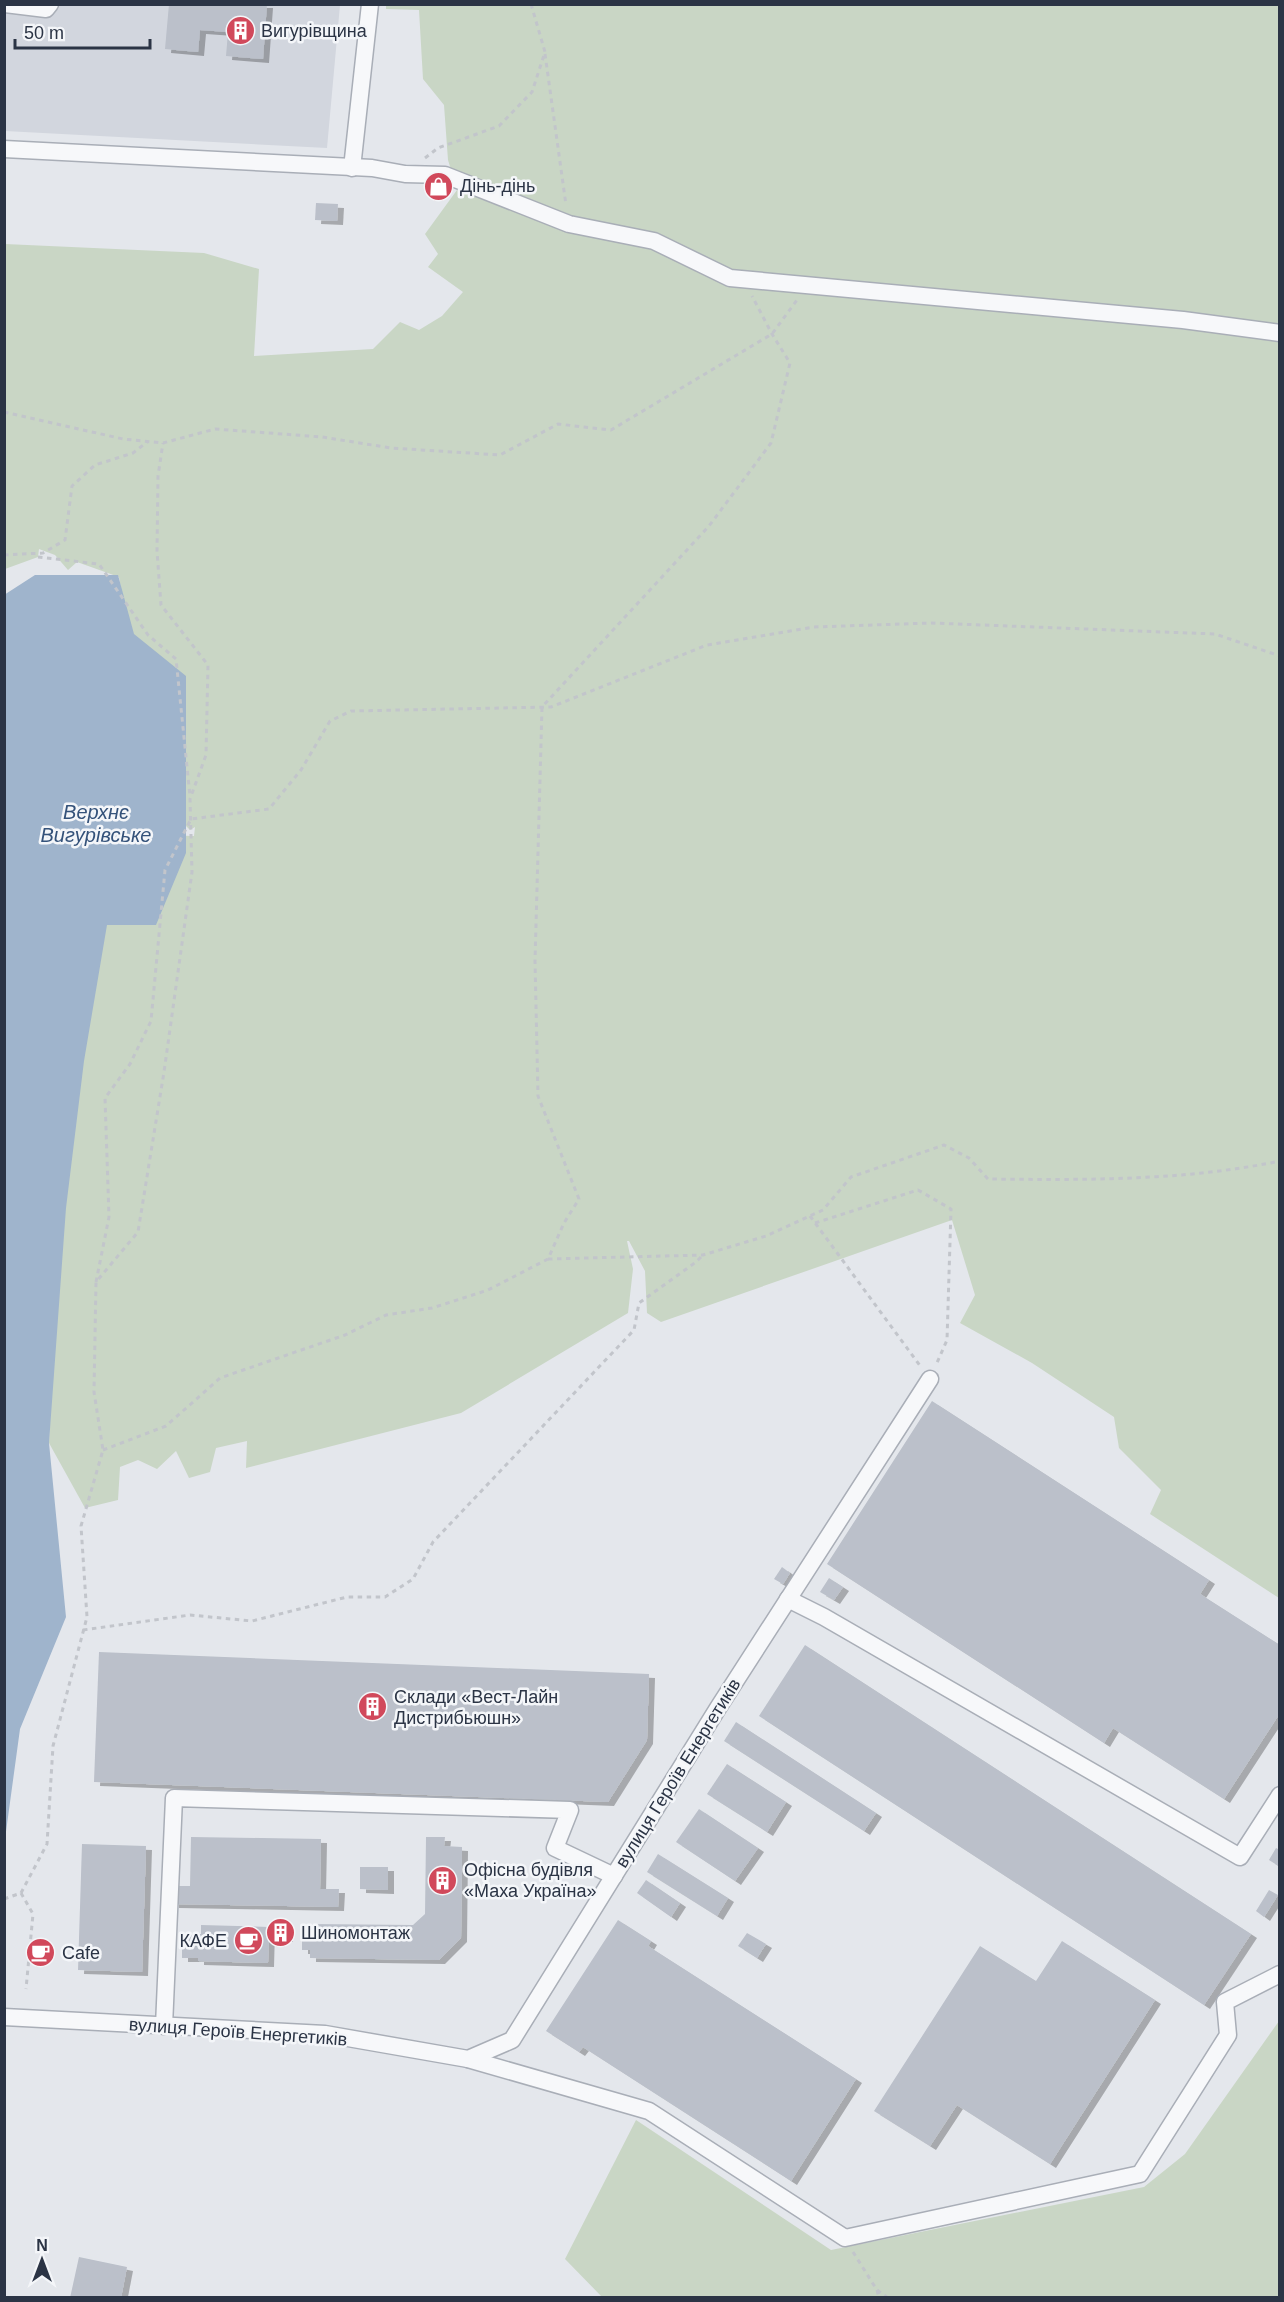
<svg xmlns="http://www.w3.org/2000/svg" width="1284" height="2302" font-family="Arial,sans-serif">
<defs>
<filter id="shadow"><feDropShadow dx="6" dy="4" stdDeviation="0" flood-color="#0004"/></filter>
</defs>
<rect width="100%" height="100%" fill="#e4e7ec"/>
<polygon fill="#d2d6de" points="4,5 340,5 327,148 5,131"/>
<g fill="#c9d6c5">
<polygon points="386,5 1279,5 1279,1598 1150,1514 1161,1490 1119,1448 1114,1417 1032,1363 960,1323 975,1295 952,1220 661,1322 647,1313 645,1271 629,1241 627,1241 633,1269 628,1313 461,1413 246,1468 247,1441 216,1448 210,1472 189,1478 176,1451 157,1469 138,1460 120,1467 118,1500 85,1508 49,1443 66,963 159,835 194,836 195,827 190,830 172,812 130,642 119,577 77,562 68,570 55,555 39,549 38,557 5,569 5,244 204,253 259,269 254,356 373,349 400,322 419,330 442,316 463,292 428,267 438,254 425,234 457,190 448,160 444,105 423,79 419,10 386,9"/>
<polygon points="1279,2021 1279,2297 602,2297 565,2259 636,2120 831,2250 1144,2187 1185,2154"/>
</g>
<polygon fill="#9fb4cc" points="35,575 118,575 134,634 186,676 186,853 156,925 107,925 84,1061 66,1208 49,1443 66,1617 20,1729 5,1839 4,595"/>
<g fill="#bbc0ca" filter="url(#shadow)">
<polygon points="169,4 267,4 263,59 226,56 228,32 200,30 198,52 165,49"/>
<polygon points="316,203 338,204 337,221 315,220"/>
<polygon points="932,1401 1209,1580 1200,1594 1280,1645 1280,1713 1224,1799 1113,1728 1104,1743 827,1564"/>
<polygon points="782,1567 790,1573 783,1584 774,1579"/>
<polygon points="829,1578 843,1587 834,1600 820,1592"/>
<polygon points="805,1645 1251,1934 1204,2005 759,1716"/>
<polygon points="99,1652 649,1674 647,1740 608,1802 94,1782"/>
<polygon points="736,1722 876,1813 864,1831 724,1741"/>
<polygon points="727,1764 786,1802 767,1832 707,1794"/>
<polygon points="699,1809 758,1848 735,1881 676,1842"/>
<polygon points="191,1837 321,1839 320,1889 339,1889 338,1907 173,1904 173,1886 190,1886"/>
<polygon points="426,1837 445,1837 444,1846 462,1847 461,1938 439,1960 310,1958 310,1950 302,1950 302,1941 310,1941 310,1924 413,1925 425,1914"/>
<polygon points="82,1844 146,1846 142,1972 78,1970"/>
<polygon points="1276,1848 1280,1850 1280,1867 1269,1860"/>
<polygon points="658,1854 728,1898 717,1916 647,1872"/>
<polygon points="360,1867 388,1867 388,1890 360,1889"/>
<polygon points="646,1880 680,1903 671,1917 637,1893"/>
<polygon points="1269,1890 1278,1895 1264,1917 1256,1911"/>
<polygon points="618,1920 651,1941 648,1946 856,2079 791,2181 583,2047 579,2052 546,2031"/>
<polygon points="201,1925 269,1927 268,1963 198,1961 198,1958 182,1958 182,1934 201,1934"/>
<rect x="272" y="1929" width="15" height="9"/>
<polygon points="747,1933 766,1944 757,1958 738,1946"/>
<polygon points="1062,1941 1155,2000 1050,2164 957,2105 930,2146 874,2111 980,1946 1036,1981"/>
<polygon points="79,2257 127,2267 121,2298 70,2298"/>
</g>
<g fill="none" stroke-linecap="round" stroke-linejoin="round">
<defs>
<g id="minor">
<polyline points="5,4 46,9 50,4"/>
<polyline points="4,149 372,168 405,174 445,175 569,224 654,241 730,278 1183,320 1280,333"/>
<polyline points="352,168 370,4"/>
<polyline points="788,1599 824,1617 1240,1857 1280,1795"/>
<polyline points="4,2017 325,2034 468,2059 512,2040 718,1708 930,1379"/>
<polyline points="164,2026 174,1798 570,1810 555,1848 614,1876"/>
<polyline points="468,2059 649,2111 845,2238 1140,2174 1228,2035 1225,2002 1280,1974"/>
</g>
</defs>
<use href="#minor" stroke="#a9aeb7" stroke-width="19"/>
<g stroke="#c2c5cb" stroke-width="3" stroke-dasharray="4.5 4.5" stroke-linecap="butt">
<polyline points="545,54 566,205"/>
<polyline points="425,158 438,148 499,126 532,92 545,52 531,4"/>
<polyline points="4,412 123,439 163,443 215,429 322,437 391,448 500,455 558,424 611,430 772,334 797,300"/>
<polyline points="4,555 43,553 65,540 72,486 95,465 133,453 147,442"/>
<polyline points="38,557 99,564 148,635 176,659 190,796"/>
<polyline points="810,1216 921,1367"/>
<polyline points="815,1223 918,1190 951,1209 947,1340 936,1365"/>
<path d="M548,1259L703,1255L766,1236L823,1210L851,1177L944,1145L969,1158L988,1179C1085,1180 1184,1181 1280,1161"/>
<polyline points="96,1282 109,1217 105,1098 130,1064 151,1021 165,870 191,819 269,809 301,770 330,721 351,711 551,707 707,645 814,627 931,623 1215,634 1280,656"/>
<polyline points="103,1450 166,1426 220,1378 345,1335 386,1315 432,1308 488,1290 548,1259 564,1223 579,1199 538,1096 535,961 542,707 709,526 771,443 790,363 772,334 752,296"/>
<polyline points="83,1630 190,1615 252,1621 347,1597 385,1597 413,1579 433,1542 634,1330 639,1303 696,1262 703,1255"/>
<polyline points="21,1893 33,1914 26,1989"/>
<polyline points="4,1899 21,1893 47,1844 53,1746 87,1617 81,1526 103,1450 94,1392 96,1282 138,1232 164,1072 192,872 190,799 206,755 208,665 161,605 157,551 158,476 163,443"/>
<polyline points="853,2252 877,2290 888,2298"/>
<polyline points="877,2290 879,2298"/>
</g>
<use href="#minor" stroke="#f7f8fa" stroke-width="16"/>
</g>
<defs>
<symbol id="building-disc" viewBox="-11 -11 22 22"><circle r="9.5" fill="#d1495b" stroke="#f4f6f9"/><path d="M-4-6H4V6H1V3H-1V6H-4ZM-2.5-4.3h1.7v1.8h-1.7ZM.8-4.3h1.7v1.8H.8ZM-2.5-1h1.7V.8h-1.7ZM.8-1h1.7V.8H.8Z" fill="#fff"/></symbol>
<symbol id="shop-disc" viewBox="-11 -11 22 22"><circle r="9.5" fill="#d1495b" stroke="#f4f6f9"/><path d="M-5-2.5h2.3a2.7 3.5 0 0 1 5.4 0H5L5.5 6h-11ZM-1.5-2.5h3a1.5 2.3 0 0 0-3 0Z" fill="#fff"/></symbol>
<symbol id="cafe-disc" viewBox="-11 -11 22 22"><circle r="9.5" fill="#d1495b" stroke="#f4f6f9"/><path d="M-5.5-4.5H6V0H3Q3 3.5 0 3.5H-2.5Q-5.5 3.5-5.5 0ZM3-3.2v2h1.7v-2ZM-6 4.5H4V6H-6Z" fill="#fff"/></symbol>
</defs>
<g fill-rule="evenodd">
<use href="#building-disc" x="224" y="14" width="33" height="33"/>
<use href="#shop-disc" x="422" y="170" width="33" height="33"/>
<use href="#building-disc" x="356" y="1690" width="33" height="33"/>
<use href="#building-disc" x="426" y="1864" width="33" height="33"/>
<use href="#building-disc" x="264" y="1916" width="33" height="33"/>
<use href="#cafe-disc" x="232" y="1924" width="33" height="33"/>
<use href="#cafe-disc" x="24" y="1936" width="33" height="33"/>
</g>
<g text-anchor="middle" dominant-baseline="central" stroke-width="5" stroke-linejoin="round" paint-order="stroke">
<g font-size="18" fill="#2b3445" stroke="#f4f6f9" text-anchor="start">
<text x="261" y="31">Вигурівщина</text>
<text x="460" y="186">Дінь-дінь</text>
<text x="394" y="1697">Склади «Вест-Лайн<tspan x="394" dy="21">Дистрибьюшн»</tspan></text>
<text x="464" y="1870">Офісна будівля<tspan x="464" dy="21">«Маха Україна»</tspan></text>
<text x="301" y="1933">Шиномонтаж</text>
<text x="227" y="1941" text-anchor="end">КАФЕ</text>
<text x="62" y="1953">Cafe</text>
</g>
<g font-size="18" fill="#2b3445" stroke="#f4f6f9">
<text transform="translate(678 1773) rotate(-58)">вулиця Героїв Енергетиків</text>
<text transform="translate(238 2032) rotate(4)">вулиця Героїв Енергетиків</text>
</g>
<g font-size="20" font-style="italic" fill="#34527a" stroke="#f4f6f9">
<text x="96" y="812">Верхнє<tspan x="96" dy="23">Вигурівське</tspan></text>
</g>
</g>
<rect width="1284" height="2302" fill="none" stroke="#2b3445" stroke-width="12"/>
<g transform="translate(42 2260)" stroke="#f4f6f9" stroke-width="4.5" paint-order="stroke">
<path d="M0-4.5L10 22L0 15L-10 22Z" fill="#2b3445"/>
<text y="-9" font-size="16" font-weight="bold" text-anchor="middle" fill="#2b3445">N</text>
</g>
<path d="M15 39v9h135v-9" fill="none" stroke="#2b3445" stroke-width="3"/>
<text x="24" y="39" font-size="18" fill="#2b3445" stroke="#f4f6f9" stroke-width="4.5" paint-order="stroke">50 m</text>
</svg>
